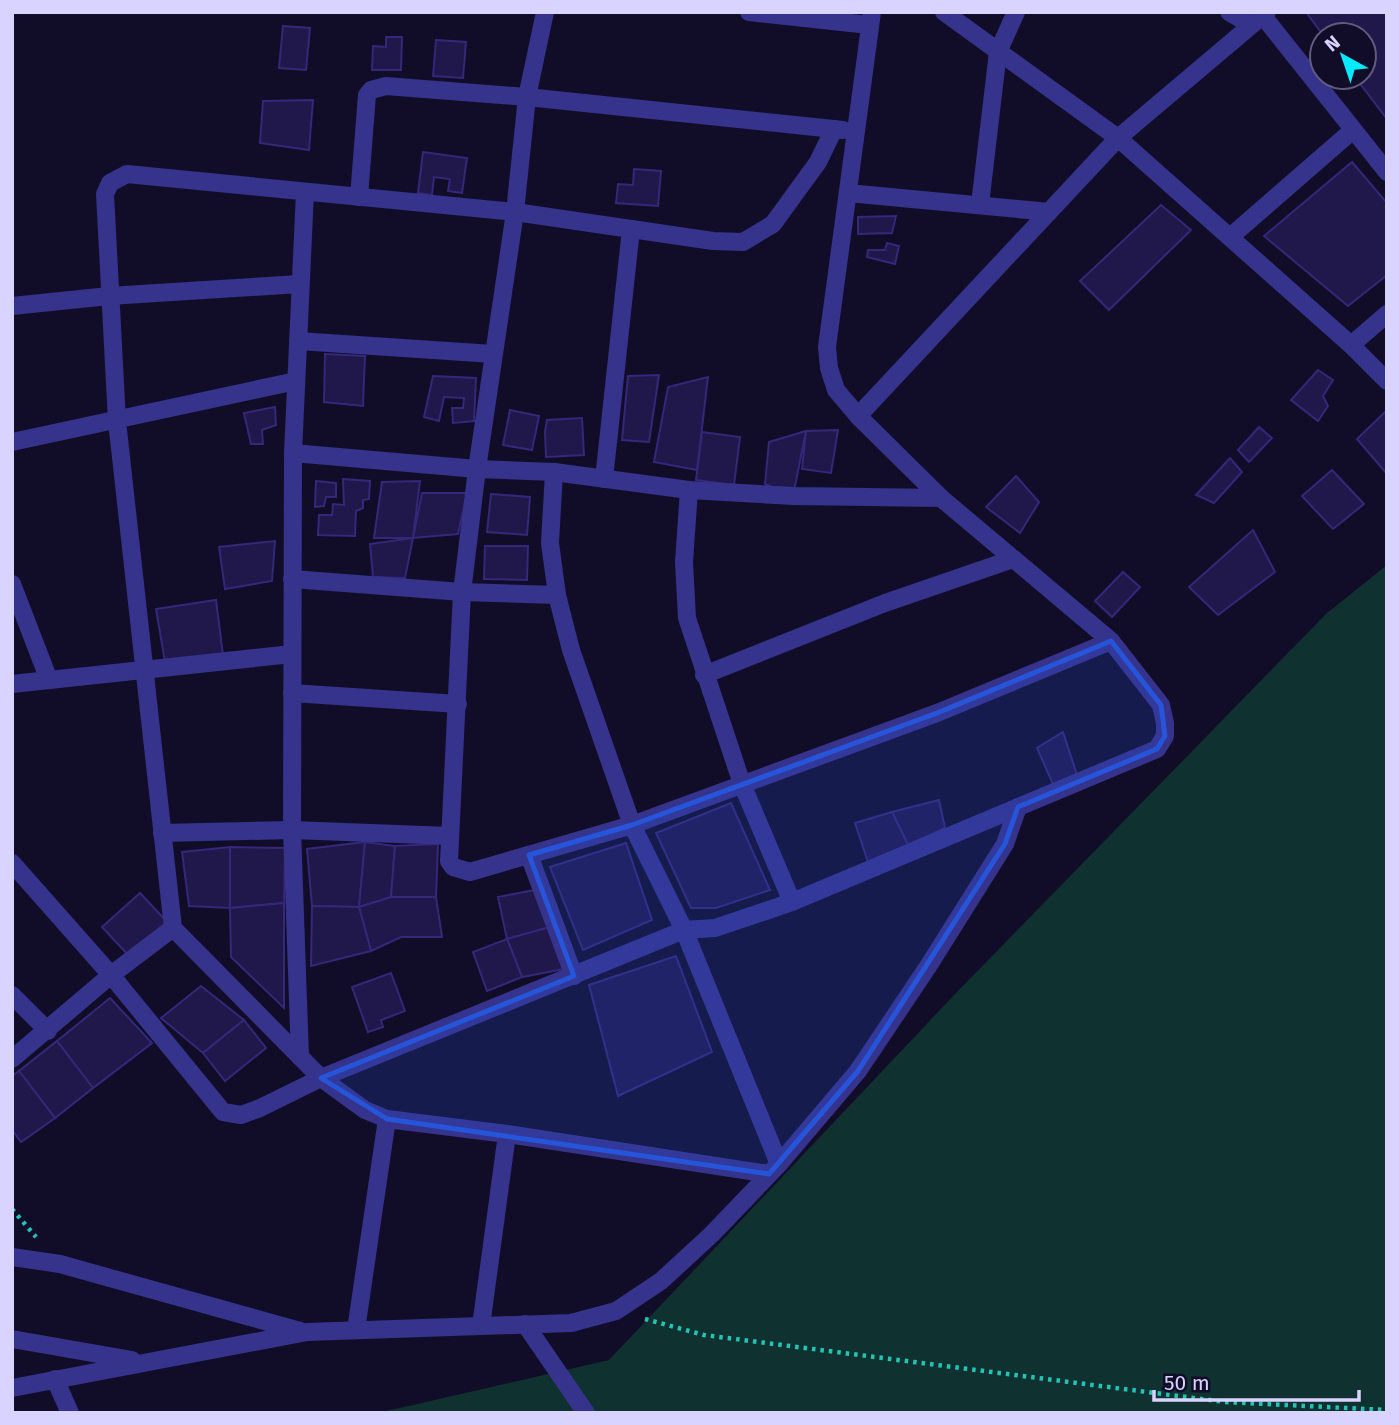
<svg xmlns="http://www.w3.org/2000/svg" width="1399" height="1425" font-family="'Fira Sans',sans-serif">
<rect width="100%" height="100%" fill="#110d28"/>
<polygon fill="#0f3230" points="1387,565 1387,1413 378,1413 609,1360 957,992 1326,614"/>
<g fill="#20174b" stroke="#352779" stroke-width="2">
<polygon points="1306,12 1387,12 1387,119 1355,77 1364,77 1364,35 1323,35"/>
<polygon points="283,26 310,28 306,70 279,68"/>
<polygon points="386,37 402,37 401,70 372,70 373,46 386,47"/>
<polygon points="436,40 466,42 463,78 433,76"/>
<polygon points="313,100 309,150 260,143 263,101"/>
<polygon points="423,152 467,158 462,193 448,191 450,179 434,177 432,195 418,193"/>
<polygon points="1352,162 1387,203 1387,275 1348,306 1264,236"/>
<polygon points="634,169 661,171 658,206 616,203 618,184 633,185"/>
<polygon points="1161,205 1191,230 1109,310 1080,281"/>
<polygon points="896,216 892,233 858,234 858,217"/>
<polygon points="887,243 899,246 895,264 867,257 868,250 885,250"/>
<polygon points="325,354 365,356 363,406 324,402"/>
<polygon points="1318,370 1333,380 1323,396 1328,406 1318,421 1291,400"/>
<polygon points="659,375 649,442 622,440 628,376"/>
<polygon points="433,376 476,378 474,421 453,423 452,408 463,408 464,398 444,397 439,421 424,417"/>
<polygon points="708,377 697,470 654,462 668,387"/>
<polygon points="275,407 276,425 262,430 263,444 251,444 244,413"/>
<polygon points="510,410 539,416 532,450 503,445"/>
<polygon points="1387,410 1387,474 1357,439"/>
<polygon points="582,418 584,455 546,457 545,431 547,420"/>
<polygon points="1259,427 1272,438 1249,462 1238,450"/>
<polygon points="838,430 831,473 802,469 806,431"/>
<polygon points="806,431 793,496 765,484 769,442"/>
<polygon points="702,432 740,437 734,485 696,480"/>
<polygon points="1230,458 1242,472 1214,503 1196,495"/>
<polygon points="1332,470 1364,504 1333,529 1302,496"/>
<polygon points="1016,476 1039,502 1020,533 986,507"/>
<polygon points="343,479 370,481 369,499 363,500 363,508 356,511 355,536 318,535 319,515 332,515 333,504 344,505"/>
<polygon points="316,481 336,483 336,497 326,497 324,506 315,507"/>
<polygon points="420,481 413,538 374,538 382,482"/>
<polygon points="422,493 467,493 458,534 413,538"/>
<polygon points="491,494 530,497 527,535 487,532"/>
<polygon points="1253,530 1275,572 1218,615 1189,587"/>
<polygon points="413,538 405,578 373,577 370,544"/>
<polygon points="275,541 272,581 225,589 219,547"/>
<polygon points="485,546 528,546 527,580 484,579"/>
<polygon points="1123,572 1140,587 1112,617 1095,601"/>
<polygon points="216,600 223,655 165,662 156,609"/>
<polygon points="1063,732 1077,775 1056,791 1037,748"/>
<polygon points="939,800 945,828 908,845 892,812"/>
<polygon points="731,803 770,890 716,908 691,908 656,833"/>
<polygon points="892,812 908,845 868,862 855,823"/>
<polygon points="365,842 359,907 312,906 307,849"/>
<polygon points="365,842 395,846 391,897 359,907"/>
<polygon points="626,843 652,920 583,950 550,867"/>
<polygon points="438,844 436,897 391,897 395,846"/>
<polygon points="230,847 285,848 284,903 230,908"/>
<polygon points="230,847 230,908 189,906 182,852"/>
<polygon points="535,890 550,927 507,939 498,897"/>
<polygon points="140,893 169,924 131,958 102,927"/>
<polygon points="391,897 436,897 442,937 401,937 371,951 359,907"/>
<polygon points="284,903 284,1008 231,957 230,908"/>
<polygon points="312,906 359,907 371,951 311,966"/>
<polygon points="550,927 564,969 522,977 507,939"/>
<polygon points="507,939 522,977 487,991 473,952"/>
<polygon points="676,956 712,1052 618,1096 589,985"/>
<polygon points="391,973 405,1011 381,1020 383,1027 368,1032 352,987"/>
<polygon points="201,986 244,1020 203,1053 161,1018"/>
<polygon points="110,998 152,1043 93,1088 57,1041"/>
<polygon points="244,1020 266,1048 225,1081 203,1053"/>
<polygon points="57,1041 93,1088 55,1118 19,1071"/>
<polygon points="19,1071 55,1118 21,1142 12,1130 12,1076"/>
</g>
<g fill="none" stroke-linecap="round" stroke-linejoin="round">
<g stroke="#23c4b7" stroke-width="4.5" stroke-dasharray="3.5 5" stroke-linecap="butt">
<polyline points="12,1209 36,1237"/>
<polyline points="645,1319 704,1335 1225,1402 1387,1410"/>
</g>
<g stroke="#35338b" stroke-width="18">
<polyline points="545,12 527,97 515,212 477,469 462,592 449,861 453,867 470,872 632,825 937,713 1111,641"/>
<polyline points="749,12 869,25"/>
<polyline points="944,12 1118,138 1351,345 1387,381"/>
<polyline points="1229,12 1251,25"/>
<polyline points="1263,16 1387,172"/>
<polyline points="848,193 1049,212"/>
<polyline points="359,197 367,95 371,90 386,86 527,97 843,130"/>
<polyline points="980,204 998,52 1016,12"/>
<polyline points="1230,237 1353,130"/>
<polyline points="12,306 109,296 300,284"/>
<polyline points="298,341 493,354"/>
<polyline points="1351,345 1387,314"/>
<polyline points="858,416 1118,138 1267,12"/>
<polyline points="12,442 296,381"/>
<polyline points="293,453 477,469 554,472 689,490 793,496 941,498"/>
<polyline points="554,472 550,543 557,595 571,650 632,825 684,930 779,1164"/>
<polyline points="604,479 631,229"/>
<polyline points="689,490 684,562 687,618 742,784 792,902"/>
<polyline points="292,579 462,592 557,595"/>
<polyline points="12,584 49,680"/>
<polyline points="704,675 885,603 1013,559"/>
<polyline points="12,684 292,654"/>
<polyline points="292,693 458,704"/>
<polyline points="162,833 292,830 450,836"/>
<polyline points="529,855 574,976"/>
<polyline points="12,863 111,975 223,1112 241,1115 260,1108 321,1078 684,930 715,928 792,902 1157,749 1165,736 1165,723 1161,705 1111,641 941,498 858,416 836,390 829,368 827,347 872,12"/>
<polyline points="12,995 48,1031"/>
<polyline points="300,1057 292,830 293,453 305,192"/>
<polyline points="12,1059 111,975 173,928"/>
<polyline points="387,1119 365,1110 321,1078 173,928 117,421 105,194 110,183 127,174 515,212 713,241 743,242 773,224 818,162 834,129"/>
<polyline points="12,1257 60,1264 300,1331"/>
<polyline points="525,1324 586,1413"/>
<polyline points="481,1326 507,1134"/>
<polyline points="356,1330 387,1119 507,1134 769,1174"/>
<polyline points="12,1339 132,1360"/>
<polyline points="55,1379 70,1413"/>
<polyline points="12,1388 307,1332 571,1323 616,1311 661,1281 712,1234 779,1164 858,1071 929,965 1005,844 1018,807"/>
</g>
</g>
<path fill="#2655da" fill-opacity="0.2" stroke="#2655da" stroke-width="5" stroke-linejoin="round" d="M1111,641L1161,705L1165,736L1157,749L1018,807L1005,844L858,1071L769,1174L387,1119L321,1078L574,976L529,855L632,825L937,713Z"/>
<rect width="1399" height="1425" fill="none" stroke="#d8d3ff" stroke-width="28"/>
<g transform="translate(1343 56) rotate(320)"><circle r="33" fill="#110d28" stroke="#615c7e" stroke-width="2"/>
<path d="M0-5L12 26L0 18L-12 26Z" fill="#00eafe"/>
<text y="-10" font-size="19" font-weight="bold" text-anchor="middle" fill="#d8d3ff">N</text>
</g>
<path d="M1154 1390v10h205v-10" fill="none" stroke="#d8d3ff" stroke-width="3.5"/>
<text x="1164" y="1390" font-size="21" fill="#d8d3ff" stroke="#110d28" stroke-width="5" paint-order="stroke">50 m</text>
</svg>
